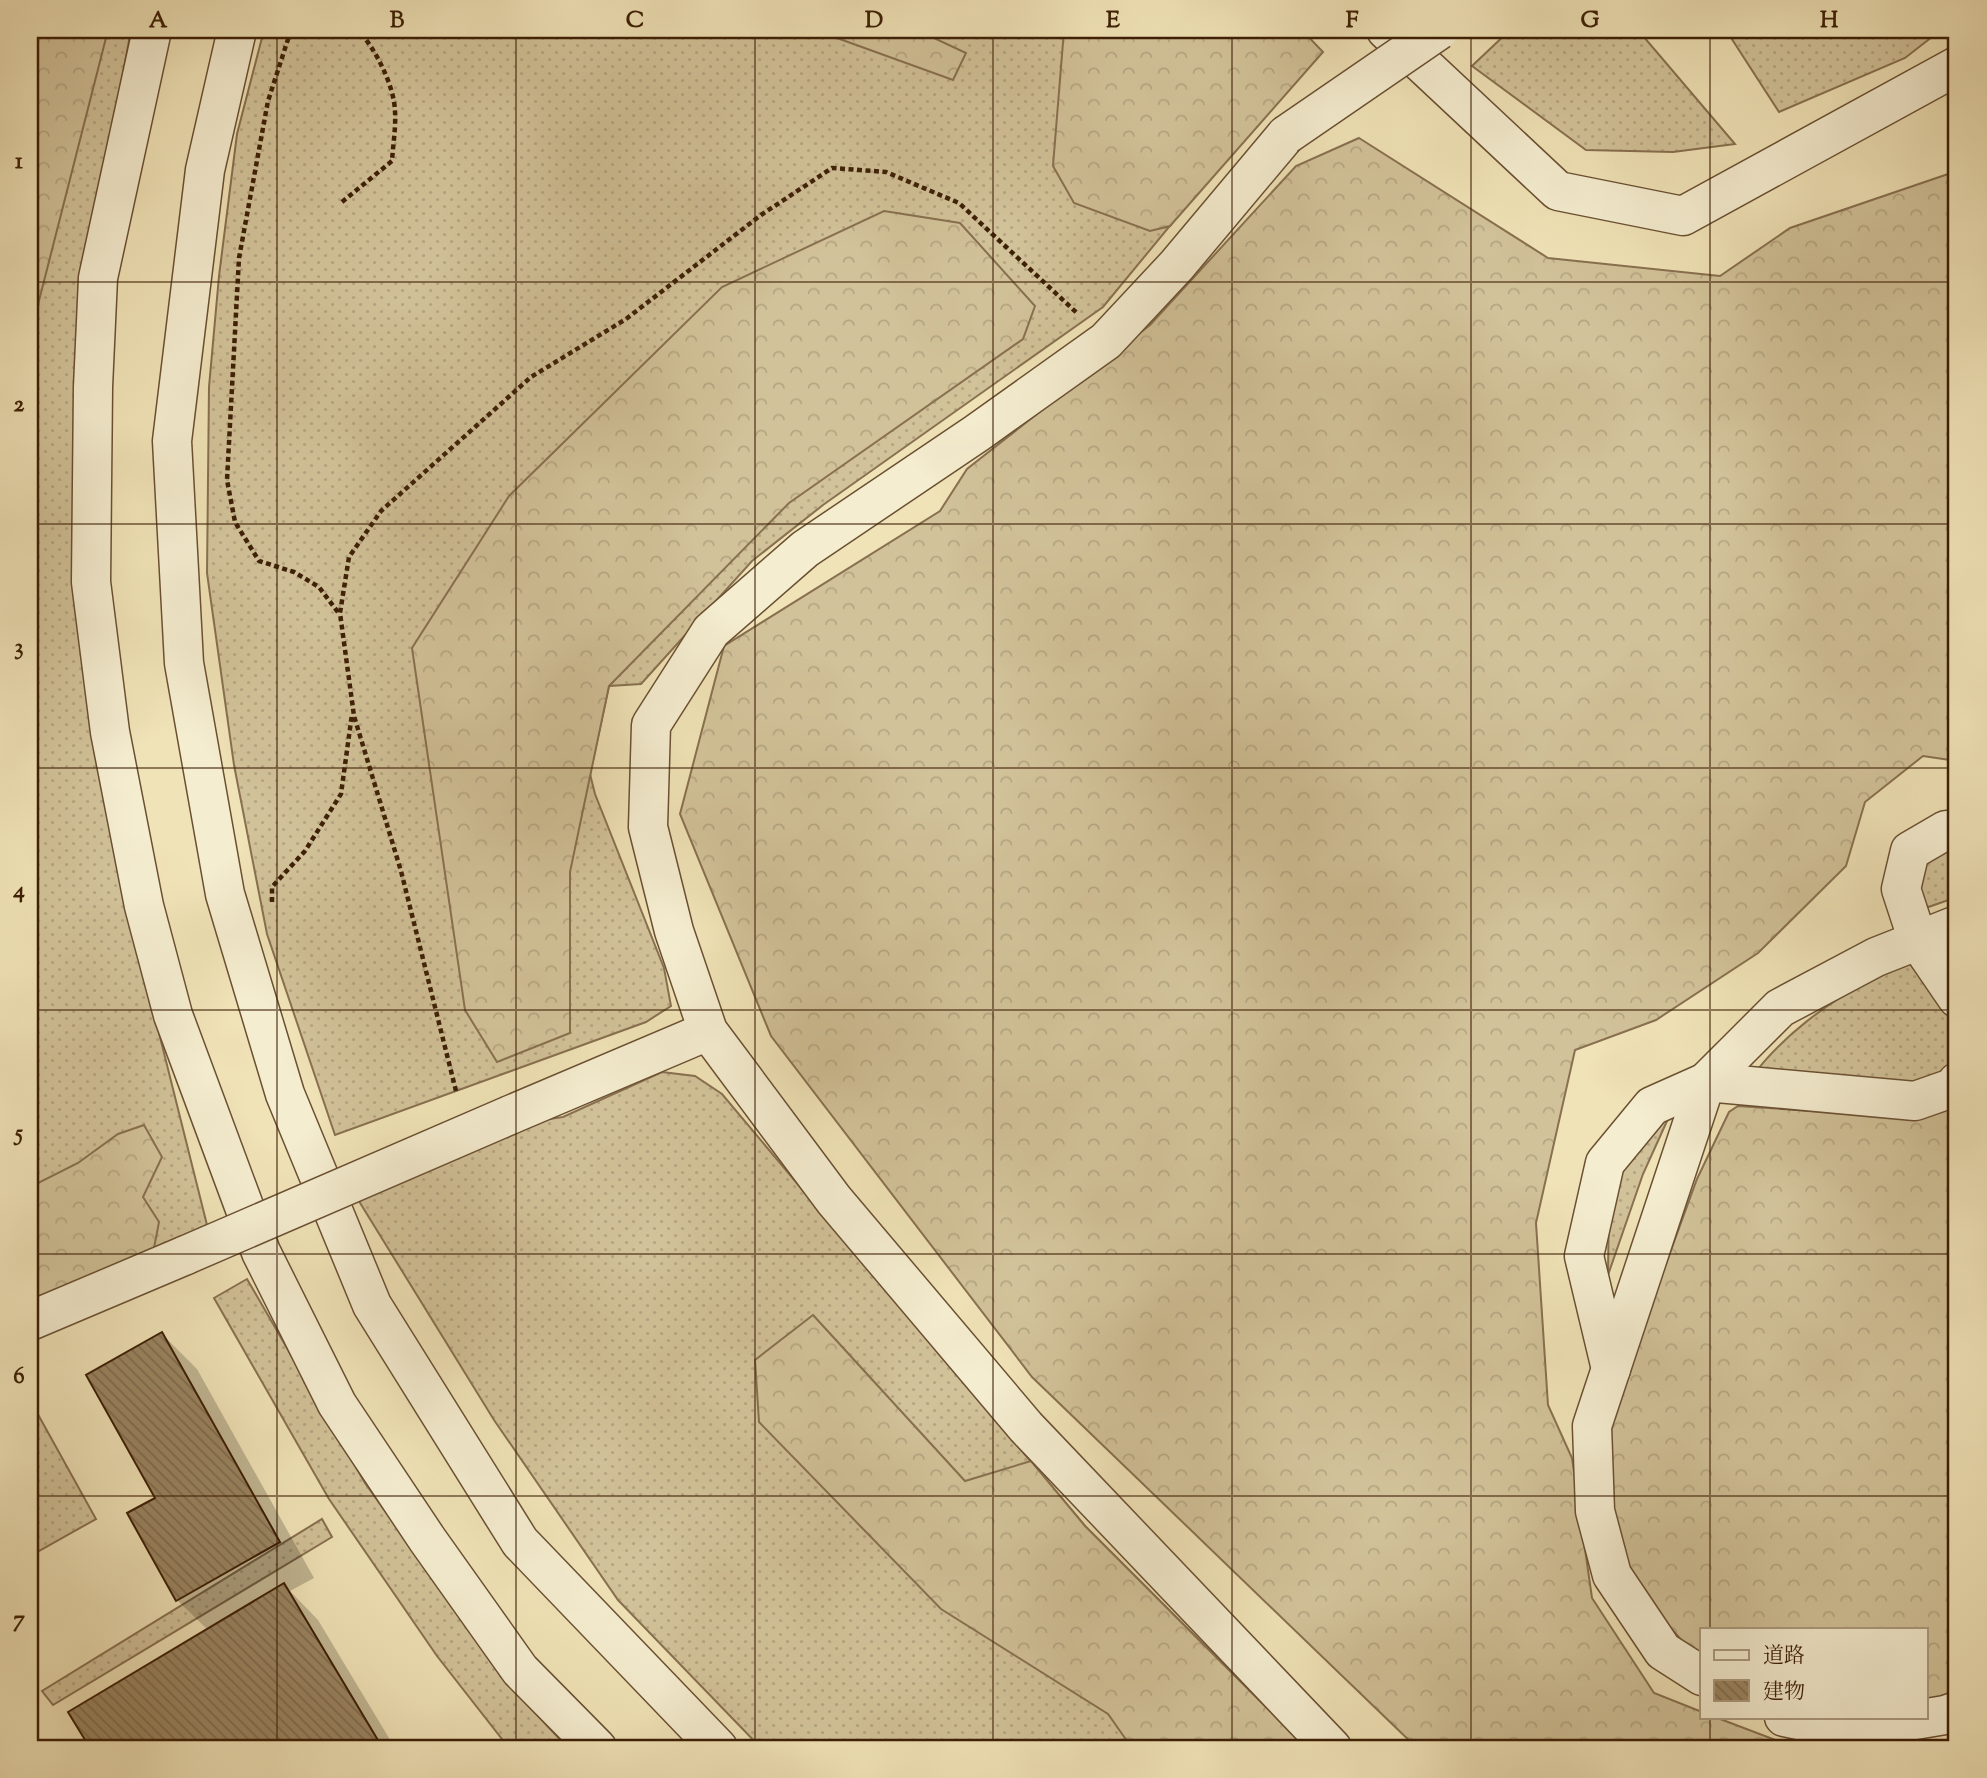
<svg xmlns="http://www.w3.org/2000/svg" width="1987" height="1778" font-family="'Sorts Mill Goudy','Noto Serif JP',serif">
<defs>
<pattern id="grass-dots" width="8" height="8" patternUnits="userSpaceOnUse" patternTransform="scale(1.75)"><rect width="8" height="8" fill="#d2c299"/><path d="M2 2h.1M6 6h.1" fill="none" stroke="#b5a682" stroke-width="1.8" stroke-linecap="round"/></pattern>
<pattern id="forest-crowns" width="20" height="18" patternUnits="userSpaceOnUse" patternTransform="scale(1.75)"><rect width="20" height="18" fill="#d2c299"/><path d="M2 6a3 3 0 1 1 6 0M12 15a3 3 0 1 1 6 0" fill="none" stroke="#b5a682"/></pattern>
<pattern id="building-back-hatch" width="6" height="6" patternUnits="userSpaceOnUse" patternTransform="scale(1.75)"><rect width="6" height="6" fill="#9a8562"/><path d="M-1 5l2 2M0 0l6 6M5-1l2 2" fill="none" stroke="#7f6c4f"/></pattern>
</defs>
<rect width="100%" height="100%" fill="#f0e3b7"/>
<filter id="stains"><feTurbulence type="fractalNoise" baseFrequency=".00286" numOctaves="4"/><feColorMatrix values="0 0 0 0 .2 0 0 0 0 .09 0 0 0 0 .02 0 0 0 .5 -.17"/></filter>
<radialGradient id="worn" r=".72"><stop offset=".6" stop-color="#630" stop-opacity="0"/><stop offset="1" stop-color="#630" stop-opacity=".3"/></radialGradient>
<g fill="url(#grass-dots)" stroke="#887050" stroke-width="2">
<polygon points="30,30 131,30 91,245 102,789 160,1037 207,1225 30,1302"/>
<polygon points="264,30 1302,30 1239,142 1103,307 823,505 752,561 641,684 609,686 590,774 595,794 664,968 671,1006 646,1022 335,1135 267,934 234,765 207,573 209,387 219,276 237,134"/>
<polygon points="1510,30 1638,30 1735,144 1673,152 1586,150 1472,66"/>
<polygon points="1726,30 1941,30 1905,58 1779,112"/>
<polygon points="1957,841 1957,897 1917,911 1916,877 1932,854"/>
<path d="M1921,958L1954,1011L1957,1029V1051L1952,1065L1931,1081L1904,1087L1751,1078C1781,1037 1827,1003 1871,979C1887,971 1905,965 1921,958Z"/>
<polygon points="662,1072 695,1076 722,1094 1085,1526 1307,1748 761,1748 618,1600 494,1420 357,1198 516,1124 563,1117"/>
<polygon points="1672,1110 1643,1174 1608,1275 1609,1198 1620,1159"/>
<polygon points="247,1279 365,1483 512,1688 568,1748 509,1748 437,1656 329,1499 214,1298"/>
<polygon points="30,1400 96,1519 30,1556"/>
<polygon points="322,1519 332,1537 53,1705 42,1691"/>
</g>
<g fill="url(#forest-crowns)" stroke="#887050" stroke-width="2">
<polygon points="30,30 108,30 30,336"/>
<polygon points="826,30 917,30 966,53 953,80 837,38"/>
<polygon points="1064,30 1302,30 1323,52 1170,226 1150,231 1074,203 1053,166"/>
<polygon points="1359,138 1548,258 1720,276 1790,228 1957,171 1957,761 1923,756 1865,802 1846,866 1758,953 1656,1020 1575,1050 1536,1223 1548,1405 1572,1458 1592,1598 1654,1693 1702,1712 1702,1717 1715,1717 1778,1741 1812,1748 1417,1748 1032,1377 771,1036 680,814 724,646 940,511 967,469 1150,325 1296,166"/>
<polygon points="884,211 960,223 1035,306 1023,339 789,503 609,686 570,872 570,1033 497,1062 465,1010 412,648 509,496 722,287"/>
<polygon points="1957,1098 1957,1700 1926,1710 1926,1629 1702,1629 1702,1657 1684,1643 1644,1598 1622,1562 1603,1436 1697,1179 1729,1112 1738,1106 1859,1114"/>
<polygon points="144,1125 162,1157 143,1197 159,1222 154,1248 30,1302 30,1187 78,1163 118,1134"/>
<polygon points="813,1315 965,1481 1031,1461 1085,1526 1307,1748 1132,1748 1108,1714 941,1609 759,1422 755,1360"/>
</g>
<polygon fill="#0003" points="162,1334 197,1369 314,1578 290,1591 318,1620 395,1748 92,1748 71,1713 208,1630 177,1600 157,1499"/>
<g fill="url(#building-back-hatch)" stroke="#3d1f06" stroke-width="2">
<polygon points="162,1332 280,1542 176,1601 127,1513 155,1498 86,1375"/>
<polygon points="284,1583 379,1742 369,1748 90,1748 68,1712"/>
</g>
<g fill="none" stroke-linecap="round" stroke-linejoin="round">
<defs>
<g id="minor">
<polyline points="152,30 98,278 93,387 91,582 110,732 144,906 173,1015 261,1252 337,1404 427,1539 520,1670 597,1748"/>
<polyline points="237,30 205,170 172,441 184,663 225,894 285,1094 372,1305 520,1542 718,1748"/>
<polyline points="1386,30 1558,191 1683,216 1957,66"/>
<polyline points="1286,135 1177,265 1106,341 977,433 805,549 711,631 651,725 648,827 674,931 708,1031 834,1200 1026,1427 1332,1748"/>
<polyline points="1957,831 1946,830 1910,851 1901,889 1918,941 1957,998"/>
<polyline points="510,1115 708,1031"/>
<polyline points="30,1321 186,1255"/>
<polyline points="1611,1369 1584,1256 1605,1163 1652,1106 1706,1082 1915,1101 1955,1087 1957,1082"/>
<polyline points="1702,1676 1663,1651 1612,1575 1595,1511 1592,1426 1706,1082 1780,1008 1876,957 1957,925"/>
<polyline points="1784,1717 1849,1731 1945,1715 1957,1711"/>
</g>
</defs>
<use href="#minor" stroke="#6a5032" stroke-width="41"/>
<g stroke="#3d1f06" stroke-width="4.5" stroke-dasharray="5 3.5" stroke-linecap="butt">
<polyline points="291,30 268,101 239,258 227,480 235,522 259,561 294,572 319,587 340,615"/>
<path d="M342,202L392,161C393,145 396,127 395,111C394,85 375,48 358,30"/>
<polyline points="272,902 272,887 305,851 341,794 352,714"/>
<polyline points="456,1091 401,871 354,716 340,613 349,557 381,511 531,377 626,319 761,215 832,168 886,172 959,203 1078,314"/>
</g>
<use href="#minor" stroke="#f5edd0" stroke-width="38"/>
<defs>
<g id="minor-bridge">
<polyline points="1286,135 1439,30"/>
<polyline points="186,1255 510,1115"/>
</g>
</defs>
<use href="#minor-bridge" stroke="#6a5032" stroke-width="41" stroke-linecap="butt"/>
<use href="#minor-bridge" stroke="#f5edd0" stroke-width="38"/>
</g>
<path fill="none" stroke="#3d1f06" stroke-width="2" stroke-opacity="0.55" d="M277,30V1748M516,30V1748M755,30V1748M993,30V1748M1232,30V1748M1471,30V1748M1710,30V1629M30,282H1957M30,524H1957M30,768H1957M30,1010H1957M30,1254H1957M30,1496H1957M1710,1717V1748"/>
<rect width="1987" height="1778" fill="none" stroke="#f0e3b7" stroke-width="77"/>
<rect x="1700" y="1628" width="228" height="91" fill="#f5edd0" stroke="#ab9b7f" stroke-width="2"/>
<rect x="1714" y="1650" width="35" height="10" fill="#f5edd0" stroke="#ab9b7f" stroke-width="2"/>
<text x="1763" y="1662" font-size="21" fill="#3d1f06">道路</text>
<rect x="1714" y="1680" width="35" height="21" fill="url(#building-back-hatch)" stroke="#ab9b7f" stroke-width="2"/>
<text x="1763" y="1698" font-size="21" fill="#3d1f06">建物</text>
<rect x="38" y="38" width="1910" height="1702" fill="none" stroke="#3d1f06" stroke-width="2.5"/>
<g font-size="23" text-anchor="middle" font-weight="bold" fill="#3d1f06">
<text x="158" y="27">A</text>
<text x="397" y="27">B</text>
<text x="635" y="27">C</text>
<text x="874" y="27">D</text>
<text x="1113" y="27">E</text>
<text x="1352" y="27">F</text>
<text x="1590" y="27">G</text>
<text x="1829" y="27">H</text>
<text x="19" y="168">1</text>
<text x="19" y="411">2</text>
<text x="19" y="654">3</text>
<text x="19" y="897">4</text>
<text x="19" y="1140">5</text>
<text x="19" y="1383">6</text>
<text x="19" y="1626">7</text>
</g>
<rect width="100%" height="100%" filter="url(#stains)"/>
<rect width="100%" height="100%" fill="url(#worn)"/>
</svg>
